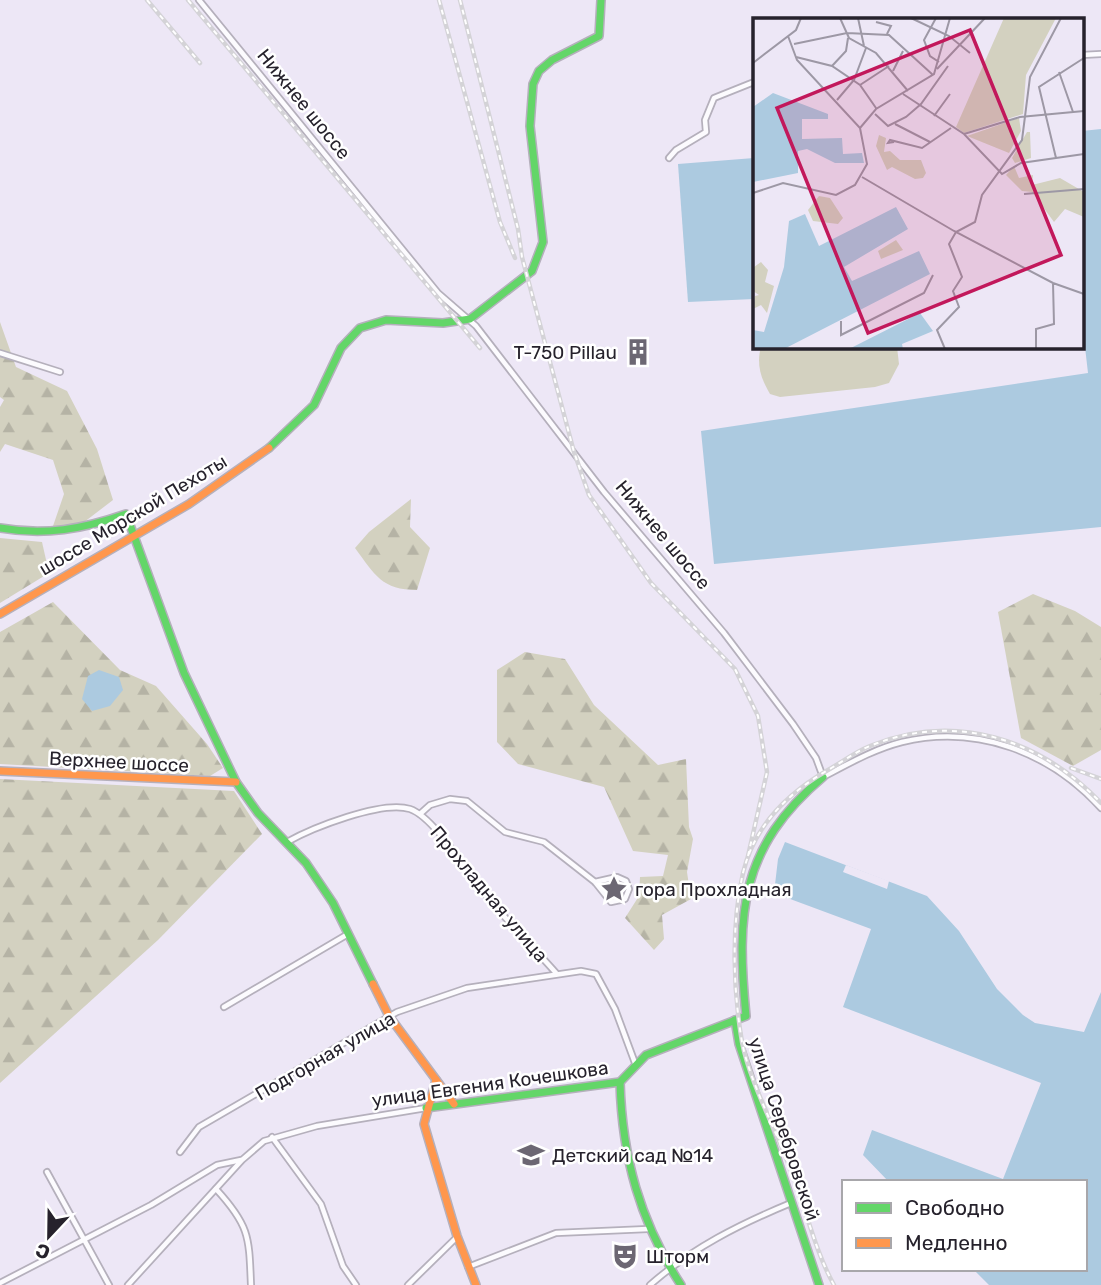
<svg xmlns="http://www.w3.org/2000/svg" width="1101" height="1285" font-family="Rubik,sans-serif">
<defs>
<pattern id="forest-firs" width="22" height="20" patternUnits="userSpaceOnUse" patternTransform="scale(1.75)"><rect width="22" height="20" fill="#d3d1c0"/><path d="M5 1l3.5 6h-7zM16 11l3.5 6h-7z" fill="#b5b3a5"/></pattern>
</defs>
<rect width="100%" height="100%" fill="#ede7f6"/>
<path fill="#d3d1c0" d="M897,347L899,364L889,383L875,387L780,397L770,394C761,379 756,364 761,347Z"/>
<g fill="url(#forest-firs)">
<polygon points="0,322 16,367 67,391 97,449 113,500 79,526 53,526 64,494 53,460 5,444 0,452 0,407 4,400 0,397"/>
<path d="M411,499L410,527L430,548L417,590C382,590 375,575 355,548L369,532Z"/>
<polygon points="0,538 42,542 49,573 0,603"/>
<polygon points="1033,594 1075,611 1101,627 1101,750 1073,766 1021,738 998,612"/>
<polygon points="53,602 120,670 156,686 207,744 223,768 210,776 0,764 0,632"/>
<polygon points="525,652 565,659 594,705 658,765 686,759 689,827 693,839 687,872 691,899 662,915 664,939 654,950 625,918 639,896 640,877 663,876 668,855 633,851 604,787 518,764 497,742 497,670"/>
<polygon points="0,779 234,791 262,834 158,940 0,1083"/>
</g>
<g fill="#accae0">
<polygon points="1101,129 1101,527 714,564 701,431 1088,373 1082,321 1082,131"/>
<polygon points="754,158 754,299 688,302 678,164"/>
<polygon points="99,670 119,677 123,690 110,706 92,711 82,699 88,676"/>
<polygon points="785,842 927,896 959,931 997,989 1023,1015 1035,1023 1084,1032 1101,992 1101,1285 989,1285 973,1269 1085,1269 1085,1182 889,1182 863,1155 872,1130 1003,1179 1041,1083 843,1007 871,929 774,893 778,859"/>
</g>
<polygon fill="#ede7f6" points="846,865 889,881 887,889 843,872"/>
<g fill="none" stroke-linecap="round" stroke-linejoin="round">
<defs>
<g id="street">
<path d="M199,0L438,293L476,326L604,492L724,633L793,724L816,758L823,777C848,764 874,749 902,742C977,724 1050,752 1101,808"/>
<polyline points="1082,55 1101,54"/>
<polyline points="669,158 676,150 706,132 705,120 714,98 754,82"/>
<polyline points="0,353 60,372"/>
<polyline points="420,814 430,805 450,799 467,801 505,832 544,842 595,882 611,902 625,899 629,889 626,881 617,877 595,882"/>
<path d="M287,842C312,828 382,800 410,809C434,817 467,872 484,893C507,921 532,946 556,973"/>
<polyline points="224,1007 348,934"/>
<polyline points="272,1137 321,1204 343,1266 356,1285"/>
<polyline points="180,1152 199,1127 397,1012 467,988 581,971 596,974 615,1009 635,1063"/>
<polyline points="47,1172 109,1285"/>
<path d="M216,1189C250,1226 249,1237 251,1285"/>
<polyline points="468,1267 556,1233 648,1229"/>
<polyline points="0,1283 151,1205 217,1165 241,1160"/>
<polyline points="128,1285 242,1160 264,1141 317,1126 426,1108"/>
<polyline points="408,1285 457,1237"/>
<path d="M650,1285C692,1248 740,1224 791,1203"/>
</g>
<g id="fast">
<polyline points="269,448 314,405 341,348 360,328 386,320 443,323 470,319 532,271 543,242 530,126 533,84 539,71 552,60 599,36 601,0"/>
<path d="M0,528C45,536 83,529 126,514L184,673L236,782L258,813L306,863L333,903L373,984"/>
<polyline points="735,1020 739,1044 819,1285"/>
<path d="M620,1082C622,1157 640,1222 681,1285"/>
<path d="M426,1108L620,1082L646,1055L746,1016C736,913 740,847 823,777"/>
</g>
<g id="slow">
<polyline points="0,614 189,504 269,448"/>
<polyline points="0,771 236,782"/>
<polyline points="373,984 389,1016 454,1104"/>
<polyline points="436,1080 424,1124 457,1236 476,1285"/>
</g>
</defs>
<use href="#street" stroke="#b5b0bc" stroke-width="8"/>
<use href="#fast" stroke="#b5b0bc" stroke-width="10"/>
<use href="#slow" stroke="#b5b0bc" stroke-width="10"/>
<use href="#street" stroke="#fcfbfe" stroke-width="4.5"/>
<use href="#fast" stroke="#63d668" stroke-width="7"/>
<use href="#slow" stroke="#ff974d" stroke-width="7"/>
<defs>
<g id="rail">
<polyline points="147,0 200,63"/>
<polyline points="188,0 480,348"/>
<polyline points="439,0 500,222 515,258"/>
<polyline points="460,0 518,229 522,257 574,452 589,495 651,583 735,669 758,716 767,772 748,856"/>
<polyline points="1071,768 1101,779"/>
<path d="M834,1285C815,1251 807,1212 793,1176C779,1135 750,1084 742,1042C733,989 731,926 743,873C754,826 788,793 828,770C842,762 855,752 870,746C955,711 1040,739 1101,803"/>
</g>
</defs>
<use href="#rail" stroke="#d4d3d7" stroke-width="4.5"/>
<use href="#rail" stroke="#fff" stroke-width="2" stroke-dasharray="5" stroke-linecap="butt"/>
</g>
<defs>
<symbol id="building-bare" viewBox="-9 -9 18 18"><path d="M-4-6H4V6H1V3H-1V6H-4ZM-2.5-4.3h1.7v1.8h-1.7ZM.8-4.3h1.7v1.8H.8ZM-2.5-1h1.7V.8h-1.7ZM.8-1h1.7V.8H.8Z" fill="#6c6773" stroke="#fff" stroke-width="2.5" paint-order="stroke"/></symbol>
<symbol id="sight-bare" viewBox="-9 -9 18 18"><path d="M0-6L1.8-2.2L6-1.7L2.9 1.2L3.7 5.4L0 3.3L-3.7 5.4L-2.9 1.2L-6-1.7L-1.8-2.2Z" fill="#6c6773" stroke="#fff" stroke-width="2.5" paint-order="stroke"/></symbol>
<symbol id="school-bare" viewBox="-9 -9 18 18"><path d="M0-5L7-2L0 1L-7-2ZM-4 1L0 2.5L4 1V4Q0 6-4 4Z" fill="#6c6773" stroke="#fff" stroke-width="2.5" paint-order="stroke"/></symbol>
<symbol id="theatre-bare" viewBox="-9 -9 18 18"><path d="M-5-5.5Q0-4 5-5.5V0Q5 5 0 6Q-5 5-5 0ZM-3.3-2.5H-1v1.5H-3.3ZM1-2.5H3.3v1.5H1ZM-2.8 1Q0 5.5 2.8 1Z" fill="#6c6773" stroke="#fff" stroke-width="2.5" paint-order="stroke"/></symbol>
</defs>
<g fill-rule="evenodd">
<use href="#building-bare" x="619" y="333" width="38" height="38"/>
<use href="#sight-bare" x="595" y="870" width="38" height="38"/>
<use href="#school-bare" x="512" y="1136" width="38" height="38"/>
<use href="#theatre-bare" x="606" y="1237" width="38" height="38"/>
</g>
<g text-anchor="middle" dominant-baseline="central" stroke-width="5" stroke-linejoin="round" paint-order="stroke">
<g font-size="19" fill="#26222c" stroke="#fff">
<text transform="translate(304 104) rotate(51)">Нижнее шоссе</text>
<text transform="translate(133 515) rotate(-31)">шоссе Морской Пехоты</text>
<text transform="translate(663 535) rotate(50)">Нижнее шоссе</text>
<text transform="translate(119 762) rotate(3)">Верхнее шоссе</text>
<text transform="translate(489 894) rotate(50)">Прохладная улица</text>
<text transform="translate(325 1056) rotate(-30)">Подгорная улица</text>
<text transform="translate(490 1084) rotate(-8)">улица Евгения Кочешкова</text>
<text transform="translate(784 1129) rotate(72)">улица Серебровской</text>
</g>
<g font-size="19" fill="#26222c" stroke="#fff" text-anchor="start">
<text x="617" y="352" text-anchor="end">T-750 Pillau</text>
<text x="635" y="889">гора Прохладная</text>
<text x="552" y="1155">Детский сад №14</text>
<text x="646" y="1256">Шторм</text>
</g>
</g>
<g transform="translate(753 18)">
<rect width="331" height="331" fill="#ede7f6"/>
<path d="M143,222L150,232L128,241L125,233Z" fill="#d3d1c0"/>
<path d="M251,0H303L273,57L270,96L211,115L203,109ZM266,100L268,113L256,135L214,118ZM274,114H277L278,140L262,145L259,140ZM126,117L133,120L131,134L137,133L147,142H168L173,155L170,160L162,161L139,149L134,152L123,128ZM261,148L266,160L280,157L279,167L307,160L331,174V199L312,191L301,204L279,174L269,173L253,157ZM66,178L77,180L90,200L85,206L60,203L55,192ZM8,244L15,252L12,264L21,268L14,295L8,287L0,291L2,278L6,277L0,273L1,249Z" fill="#d3d1c0"/>
<path d="M20,75L75,96V101H49V121L89,120L90,136L109,135L111,145H82L54,131L45,133V155L0,164V89ZM143,189L155,211L91,249L99,263L166,233L177,256L31,331H0V312L11,314L31,249L36,203L52,196L66,228ZM167,295L180,313L149,326L150,331H96Z" fill="#accae0"/>
<path fill="none" stroke="#9d98a5" stroke-width="2" d="M87,0L96,20L123,35L155,73M105,0L111,28M158,0L196,18L217,35M183,0L171,22L177,38L186,44M123,4L138,8L134,16M41,26L94,15L136,17L180,57M43,39L79,48L107,67L123,90M0,45L43,12L48,0M79,48L93,33L95,20M184,51L232,0M140,53L150,33M306,54L320,94M107,67L136,48M150,76L211,116L249,156L268,145L331,136M84,82L101,62L113,30M122,96L135,108L153,99L168,86L195,48M181,98L197,76M142,106L177,124M107,110L123,91L181,56L197,0M211,116L267,99L331,93M141,124L135,125L137,122L169,130L198,110M303,140L286,69L331,40M109,159L201,213L300,265L331,276M0,175L30,165L83,177L102,167L114,146L107,110L44,42L35,18M271,176L331,171M88,303V317L171,275L180,257M192,331L184,312L206,289L200,273L209,259L196,226L203,214L222,204L229,177L269,122L277,59L308,0M283,331V311L301,306L300,265"/>
<path fill="#c2185b" fill-opacity="0.15" stroke="#c2185b" stroke-width="3.5" d="M217,12L308,237L115,315L24,90Z"/>
<rect width="331" height="331" fill="none" stroke="#26222c" stroke-width="3.5"/>
</g>
<rect x="842" y="1180" width="245" height="91" fill="#ffffff" stroke="#a8a7ab" stroke-width="2"/>
<rect x="856" y="1203" width="35" height="10" fill="#63d668" stroke="#a8a7ab" stroke-width="2"/>
<text x="905" y="1215" font-size="21" fill="#26222c">Свободно</text>
<rect x="856" y="1238" width="35" height="10" fill="#ff974d" stroke="#a8a7ab" stroke-width="2"/>
<text x="905" y="1250" font-size="21" fill="#26222c">Медленно</text>
<g transform="translate(49 1236) rotate(202)" stroke="#ffffff" stroke-width="5" paint-order="stroke">
<path d="M0-5L12 26L0 18L-12 26Z" fill="#26222c"/>
<text y="-10" font-size="19" font-weight="bold" text-anchor="middle" fill="#26222c">С</text>
</g>
</svg>
